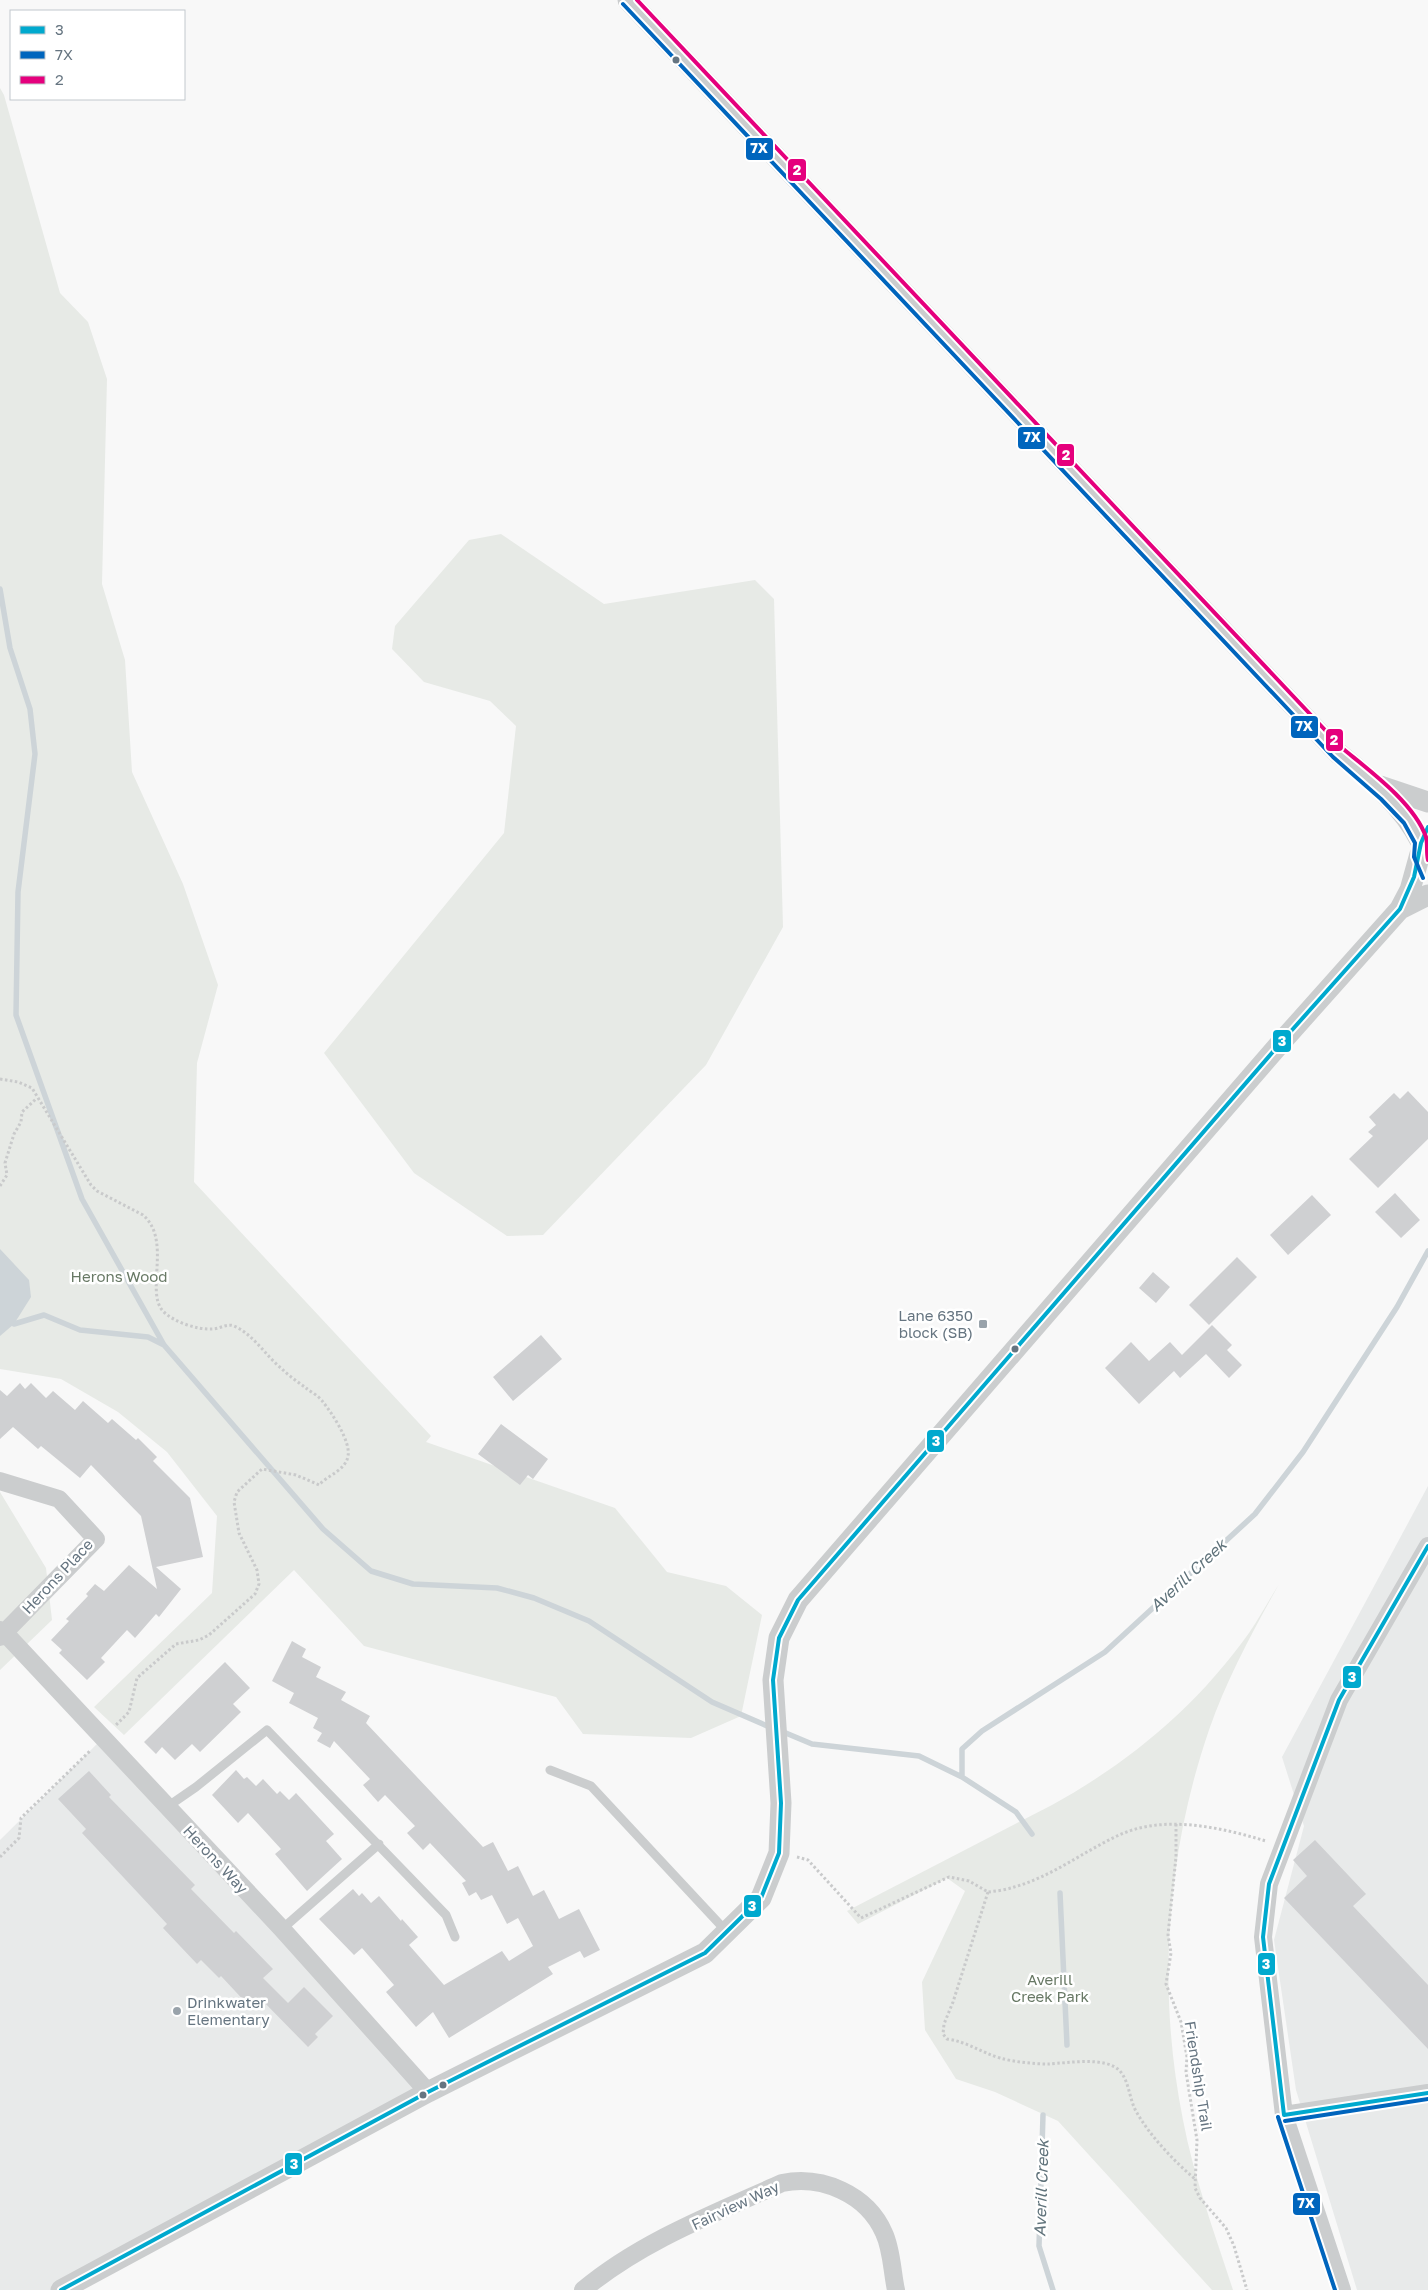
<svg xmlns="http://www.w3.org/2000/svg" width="1428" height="2290" font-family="'Golos Text',sans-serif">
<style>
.built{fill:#e8eaea}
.green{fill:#e7eae6}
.water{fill:#cdd4d8}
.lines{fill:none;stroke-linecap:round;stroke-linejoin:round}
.stream{stroke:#cdd4d8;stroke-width:5.5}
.building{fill:#cfd0d2}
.path{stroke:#c9cacb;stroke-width:3;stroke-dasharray:2.5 2.5;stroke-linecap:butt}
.service{stroke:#cbcdce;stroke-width:9}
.minor{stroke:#cbcdce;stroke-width:18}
.tertiary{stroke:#cbcdce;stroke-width:21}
.bus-1-casing{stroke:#fff;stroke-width:8}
.bus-2-casing{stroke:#fff;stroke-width:8}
.bus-3-casing{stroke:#fff;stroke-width:8}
.bus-1{stroke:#00a9ce;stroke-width:4}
.bus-2{stroke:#0065bd;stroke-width:4}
.bus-3{stroke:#e5007d;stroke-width:4}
.bus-dot{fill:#667581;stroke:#fff;stroke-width:2}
.poi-dot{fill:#99a3ab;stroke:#fff;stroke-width:2}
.labels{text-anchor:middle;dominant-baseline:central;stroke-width:5;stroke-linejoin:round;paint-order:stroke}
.park-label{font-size:15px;fill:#687965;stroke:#fff}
.poi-label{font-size:15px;fill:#667581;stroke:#fff;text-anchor:end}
.street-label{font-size:15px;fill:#667581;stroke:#fff}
.water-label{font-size:16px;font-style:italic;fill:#60737b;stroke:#fff}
.line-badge{stroke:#fff;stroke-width:2}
.badge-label{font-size:14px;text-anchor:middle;font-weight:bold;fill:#fff}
</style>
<rect width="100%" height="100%" fill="#f8f8f8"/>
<path class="built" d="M 1428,1486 L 1428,2290 L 1357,2290 L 1296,2090 L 1274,1940 L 1304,1826 L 1282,1757 Z
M 103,1738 L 428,2092 L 61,2290 L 0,2290 L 0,1840 Z"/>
<path class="green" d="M 0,88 L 4,95 L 60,293 L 88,322 L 107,379 L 102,584 L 125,660 L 132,772 L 183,884 L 218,985 L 197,1063 L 194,1182 L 431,1436 L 426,1442 L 615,1508 L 667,1572 L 726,1586 L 762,1615 L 741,1716 L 691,1738 L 583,1734 L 556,1697 L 364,1646 L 294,1570 L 124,1735 L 94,1707 L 212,1593 L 217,1516 L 167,1452 L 118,1412 L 61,1379 L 0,1369 Z
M 501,534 L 604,604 L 755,580 L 774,599 L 783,927 L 706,1065 L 543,1235 L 507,1236 L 414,1173 L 324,1053 L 504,833 L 516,726 L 490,701 L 424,682 L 392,649 L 395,626 L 469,540 Z
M 0,1492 L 46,1568 L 52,1620 L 0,1670 Z
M 1279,1584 C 1253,1631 1227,1678 1209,1730 C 1166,1855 1157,1990 1183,2120 C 1194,2178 1215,2234 1233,2290 L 1212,2290 L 1058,2121 L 995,2092 L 956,2079 L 925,2030 L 922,1982 L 965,1891 L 947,1878 L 858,1924 L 847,1911 L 1052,1805 C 1130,1762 1197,1706 1249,1633 C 1260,1617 1269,1600 1279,1584 Z"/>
<path class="water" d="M 0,1249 L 29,1280 L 31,1297 L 14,1324 L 0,1336 Z"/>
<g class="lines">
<path class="stream" d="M 0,589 L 10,648 L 30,709 L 35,754 L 18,892 L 16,1015 L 82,1199 L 164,1345 L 323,1529 L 371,1571 L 413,1584 L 497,1588 L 534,1598 L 589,1621 L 712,1702 L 772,1728
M 14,1324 L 44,1315 L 80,1330 L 148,1337 L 164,1345
M 781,1731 L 812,1744 L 919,1756 L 962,1777 L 1016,1812 L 1032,1834
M 962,1777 L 962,1749 L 982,1731 L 1105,1652 L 1255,1514 L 1303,1452 L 1397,1307 L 1428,1251
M 1060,1893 L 1067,2045
M 1043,2115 L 1039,2246 L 1053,2290"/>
</g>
<path class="building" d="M 1408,1091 L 1428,1112 L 1428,1139 L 1378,1188 L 1349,1159 L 1373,1136 L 1368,1132 L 1376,1125 L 1369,1117 L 1394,1093 L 1400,1099 Z
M 1395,1193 L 1420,1220 L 1401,1238 L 1375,1212 Z
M 1312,1195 L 1331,1215 L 1288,1255 L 1270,1235 Z
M 1237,1257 L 1257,1277 L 1209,1325 L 1189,1305 Z
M 1153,1272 L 1170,1287 L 1156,1303 L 1139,1288 Z
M 1212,1325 L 1232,1345 L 1227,1350 L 1242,1365 L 1229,1378 L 1206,1354 L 1180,1378 L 1174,1371 L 1139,1404 L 1105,1368 L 1131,1342 L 1149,1361 L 1170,1342 L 1182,1355 Z
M 541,1335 L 562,1359 L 513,1401 L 493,1377 Z
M 20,1383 L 25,1389 L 31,1383 L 46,1398 L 53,1391 L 75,1410 L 83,1401 L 108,1423 L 112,1419 L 136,1440 L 138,1438 L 157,1457 L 153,1461 L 190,1498 L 203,1557 L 156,1567 L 181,1589 L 159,1617 L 156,1614 L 135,1638 L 127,1630 L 101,1658 L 105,1662 L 87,1680 L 59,1653 L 62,1650 L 51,1640 L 69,1621 L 66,1619 L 88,1596 L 86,1594 L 95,1584 L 104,1591 L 129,1565 L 157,1589 L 141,1516 L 91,1465 L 80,1478 L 41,1446 L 38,1449 L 13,1427 L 0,1439 L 0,1390 L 7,1396 Z
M 501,1424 L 548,1459 L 533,1479 L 528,1475 L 520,1485 L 478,1454 Z
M 292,1641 L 306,1649 L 302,1657 L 321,1667 L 316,1677 L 346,1692 L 341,1700 L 370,1716 L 366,1723 L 483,1847 L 493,1842 L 508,1871 L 518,1866 L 533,1896 L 544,1890 L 559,1919 L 579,1909 L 600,1950 L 584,1958 L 580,1951 L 548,1967 L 553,1974 L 449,2038 L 433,2012 L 416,2027 L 386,1992 L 394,1985 L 362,1948 L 354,1955 L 319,1919 L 353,1889 L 359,1896 L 362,1893 L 371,1903 L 379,1896 L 401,1921 L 402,1919 L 418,1937 L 409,1945 L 444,1985 L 502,1951 L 509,1961 L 533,1946 L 518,1918 L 507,1924 L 492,1895 L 481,1900 L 476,1892 L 469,1896 L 462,1883 L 466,1881 L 430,1843 L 423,1850 L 407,1833 L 415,1826 L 385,1795 L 378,1802 L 363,1785 L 370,1779 L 334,1741 L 330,1748 L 317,1741 L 322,1733 L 313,1728 L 318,1718 L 289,1703 L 294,1693 L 272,1681 Z
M 225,1662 L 250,1688 L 233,1704 L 241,1712 L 200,1752 L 192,1744 L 175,1760 L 162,1747 L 156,1754 L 144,1742 Z
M 236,1770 L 244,1779 L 247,1777 L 256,1786 L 263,1779 L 277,1794 L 280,1791 L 289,1800 L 296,1793 L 334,1834 L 326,1841 L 342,1859 L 307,1891 L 275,1854 L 281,1849 L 248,1813 L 238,1823 L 212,1795 Z
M 89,1771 L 111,1795 L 109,1797 L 195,1885 L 191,1889 L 234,1933 L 236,1931 L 273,1969 L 263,1978 L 288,2003 L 304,1987 L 333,2016 L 315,2034 L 318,2037 L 308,2047 L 259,1997 L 249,2006 L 221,1976 L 219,1978 L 201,1960 L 197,1964 L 163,1928 L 167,1924 L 82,1833 L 86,1829 L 58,1799 Z
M 1315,1840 L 1366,1894 L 1353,1906 L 1428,1985 L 1428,2049 L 1284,1898 L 1307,1876 L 1293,1860 Z"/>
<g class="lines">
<path class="path" d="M 0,1079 L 18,1082 L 32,1088 L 91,1185 L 97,1191 L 143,1215 C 172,1240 145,1292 163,1311 C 173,1322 198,1330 212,1329 C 220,1329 227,1323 234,1326 C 253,1334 266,1356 282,1369 C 289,1376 298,1382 306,1388 C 311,1392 319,1396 323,1402 C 332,1413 351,1442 348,1456 C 346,1470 328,1475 319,1485 L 296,1475 L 262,1469 L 237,1492 L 234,1502 L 239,1533 L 257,1570 L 259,1584 L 255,1594 L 209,1635 L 199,1640 L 176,1644 L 137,1678 L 129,1712 L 115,1726
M 0,1186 L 7,1175 L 5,1163 L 14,1134 L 21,1122 L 22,1112 L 37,1098
M 1176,1824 L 1176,1857 L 1168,1935 L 1171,1953 L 1166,1984 L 1181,2022 L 1187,2057 L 1186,2072 L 1197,2140 L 1195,2188 L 1200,2198 L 1226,2228 L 1234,2246 L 1247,2290
M 0,1857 L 19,1838 L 21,1818 L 91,1750
M 797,1857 L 808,1860 L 861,1918 L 949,1877 L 969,1881 L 988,1892 C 996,1891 1006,1890 1014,1887 C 1051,1877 1083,1852 1117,1836 C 1163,1814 1219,1827 1266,1841
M 988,1892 L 953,2002 L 944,2024 L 943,2034 L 947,2039 C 968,2042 980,2052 1000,2058 C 1014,2062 1034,2064 1049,2064 C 1067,2063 1106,2056 1120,2071 C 1130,2083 1129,2100 1137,2113 C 1151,2137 1174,2161 1195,2179"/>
<path class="service" d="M 550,1770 L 591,1786 L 727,1932
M 167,1807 L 196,1787 L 267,1730 L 446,1915 L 455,1937
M 282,1929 L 379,1844"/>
<path class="minor" d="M 0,1481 L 59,1499 L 96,1539 L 0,1637
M 0,1630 L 4,1632 L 282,1929 L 428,2092
M 1284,2115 L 1428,2093
M 583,2290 C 640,2242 715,2213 782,2183 C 822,2175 867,2194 884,2233 C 892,2250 892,2272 896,2290
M 1342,2290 L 1284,2115 L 1263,1937 L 1269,1884 L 1339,1700 L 1428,1546"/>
<path class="tertiary" d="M 628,0 L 1338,753 C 1370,779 1402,804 1421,842
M 1380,786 L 1428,802
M 1400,909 L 1428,895
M 61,2290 L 428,2092 L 705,1953 L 761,1898 L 779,1853 L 781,1803 L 773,1680 L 779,1638 L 798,1600 L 1284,1039 L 1400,909 L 1410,890 L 1420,854"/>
<g class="bus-1-casing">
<path id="bus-1" d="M 1284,2115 L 1263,1937 L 1269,1884 L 1339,1700 L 1428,1546
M 1284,2115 L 1428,2093
M 61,2290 L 428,2092 L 705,1953 L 761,1898 L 779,1853 L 781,1803 L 773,1680 L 779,1638 L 798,1600 L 1284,1039 L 1400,909 L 1414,877 L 1421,843 L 1428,827"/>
</g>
<g class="bus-2-casing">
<path id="bus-2" d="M 623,4 L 1333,757 L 1381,799 L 1404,823 L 1415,843 L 1414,857 L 1423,878
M 1278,2117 L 1335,2290
M 1285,2121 L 1428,2099"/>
</g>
<g class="bus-3-casing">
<path id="bus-3" d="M 637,0 L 1342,748 C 1370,771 1414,803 1426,837 C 1428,845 1426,852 1428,860"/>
</g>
<use href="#bus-1" class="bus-1"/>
<use href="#bus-2" class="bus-2"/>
<use href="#bus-3" class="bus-3"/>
</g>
<g class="bus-dot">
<circle cx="676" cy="60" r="4.5"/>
<circle cx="1015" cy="1349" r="4.5"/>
<circle cx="443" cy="2085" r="4.5"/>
<circle cx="423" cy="2095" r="4.5"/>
</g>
<g class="poi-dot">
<rect x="978" y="1319" width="10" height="10" rx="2.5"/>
<circle cx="177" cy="2011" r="5"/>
</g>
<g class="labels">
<g class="park-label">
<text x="119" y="1276">Herons Wood</text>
<text x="1050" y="1979">Averill<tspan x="1050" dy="17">Creek Park</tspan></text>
</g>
<g class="poi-label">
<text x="973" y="1315">Lane 6350<tspan x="973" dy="17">block (SB)</tspan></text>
<text x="187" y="2002" text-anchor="start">Drinkwater<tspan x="187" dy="17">Elementary</tspan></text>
</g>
<g class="street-label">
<text transform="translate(57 1576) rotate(-47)">Herons Place</text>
<text transform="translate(216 1859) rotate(47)">Herons Way</text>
<text transform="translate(1199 2076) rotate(81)">Friendship Trail</text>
<text transform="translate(735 2205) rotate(-25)">Fairview Way</text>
</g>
<g class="water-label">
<text transform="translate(1188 1575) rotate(-43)">Averill Creek</text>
<text transform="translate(1041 2188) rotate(-88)">Averill Creek</text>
</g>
</g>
<g class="line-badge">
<rect x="745" y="137" width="29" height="24" rx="5" fill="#0065bd"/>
<rect x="787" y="158" width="20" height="24" rx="5" fill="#e5007d"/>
<rect x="1017" y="426" width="29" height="24" rx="5" fill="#0065bd"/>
<rect x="1056" y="443" width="19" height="24" rx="5" fill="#e5007d"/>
<rect x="1290" y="715" width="29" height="24" rx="5" fill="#0065bd"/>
<rect x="1325" y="728" width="19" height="24" rx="5" fill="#e5007d"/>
<rect x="1272" y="1029" width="20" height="24" rx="5" fill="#00a9ce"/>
<rect x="926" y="1429" width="19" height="24" rx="5" fill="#00a9ce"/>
<rect x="1342" y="1665" width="20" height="24" rx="5" fill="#00a9ce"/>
<rect x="743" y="1894" width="19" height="24" rx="5" fill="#00a9ce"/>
<rect x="1257" y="1952" width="19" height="24" rx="5" fill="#00a9ce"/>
<rect x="284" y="2152" width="19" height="24" rx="5" fill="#00a9ce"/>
<rect x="1292" y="2192" width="29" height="24" rx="5" fill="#0065bd"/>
</g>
<g class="badge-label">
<text x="759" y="153">7X</text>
<text x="797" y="175">2</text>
<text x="1032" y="442">7X</text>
<text x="1066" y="460">2</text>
<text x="1304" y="731">7X</text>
<text x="1334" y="745">2</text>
<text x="1282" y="1046">3</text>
<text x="936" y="1446">3</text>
<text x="1352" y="1682">3</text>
<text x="752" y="1911">3</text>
<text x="1266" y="1969">3</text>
<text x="294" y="2169">3</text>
<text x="1306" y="2208">7X</text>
</g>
<rect x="10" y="10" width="175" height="90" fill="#ffffff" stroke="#c2c8cd"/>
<rect x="20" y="26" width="25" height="8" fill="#00a9ce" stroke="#c2c8cd"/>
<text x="55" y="35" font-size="15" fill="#667581">3</text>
<rect x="20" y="51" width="25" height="8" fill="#0065bd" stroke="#c2c8cd"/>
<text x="55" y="60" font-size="15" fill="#667581">7X</text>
<rect x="20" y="76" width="25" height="8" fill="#e5007d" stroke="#c2c8cd"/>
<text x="55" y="85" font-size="15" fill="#667581">2</text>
</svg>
